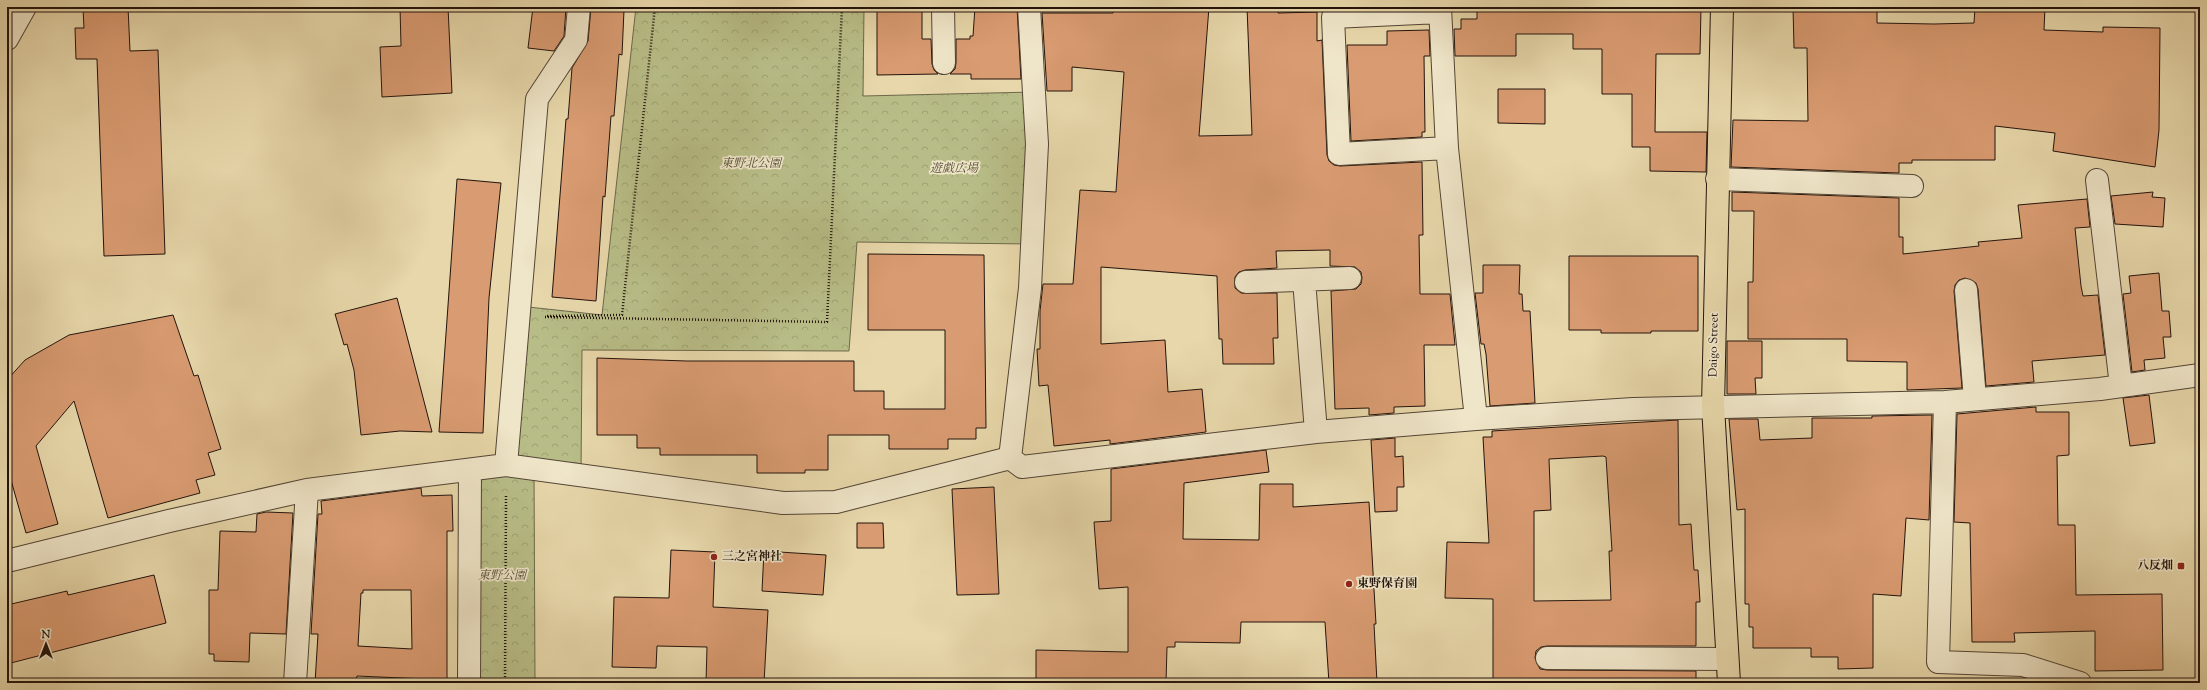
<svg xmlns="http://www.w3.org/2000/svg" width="2207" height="690" font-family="'Sorts Mill Goudy','Noto Serif JP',serif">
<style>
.park{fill:url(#park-crowns);stroke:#6d684a}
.building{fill:#d99b71;stroke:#22130c;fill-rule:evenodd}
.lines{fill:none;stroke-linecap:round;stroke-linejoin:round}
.minor-casing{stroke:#534434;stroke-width:24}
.major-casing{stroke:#22130c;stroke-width:24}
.path{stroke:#22130c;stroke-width:2.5;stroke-dasharray:1 2;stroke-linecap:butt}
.minor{stroke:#efe5c8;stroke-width:22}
.major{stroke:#e7d7aa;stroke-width:22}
.poi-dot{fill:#8f2418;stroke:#efe5c8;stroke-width:1.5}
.labels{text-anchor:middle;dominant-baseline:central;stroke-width:3.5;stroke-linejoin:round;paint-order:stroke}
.park-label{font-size:12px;font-style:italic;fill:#564e37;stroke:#efe5c8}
.street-label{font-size:12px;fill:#22130c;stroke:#efe5c8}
.poi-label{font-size:12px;font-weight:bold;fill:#22130c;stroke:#efe5c8;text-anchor:start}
</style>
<defs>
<pattern id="park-crowns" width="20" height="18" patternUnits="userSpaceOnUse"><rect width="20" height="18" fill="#b8bd87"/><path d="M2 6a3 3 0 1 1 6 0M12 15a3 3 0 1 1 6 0" fill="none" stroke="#9ea273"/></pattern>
</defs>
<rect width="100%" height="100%" fill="#e7d7aa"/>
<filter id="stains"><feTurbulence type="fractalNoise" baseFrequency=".005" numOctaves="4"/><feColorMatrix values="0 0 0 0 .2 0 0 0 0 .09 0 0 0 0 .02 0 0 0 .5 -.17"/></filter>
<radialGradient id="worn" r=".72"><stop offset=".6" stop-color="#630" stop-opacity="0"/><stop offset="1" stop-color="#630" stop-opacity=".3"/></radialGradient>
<path class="park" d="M 636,7 L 864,7 L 863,96 L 1034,92 L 1032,244 L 857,242 L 849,351 L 582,350 L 581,476 L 534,470 L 535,683 L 469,683 L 470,470 L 506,465 L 519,306 L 602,315 Z"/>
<path class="building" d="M 128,7 L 130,51 L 158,50 L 165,254 L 104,256 L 97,59 L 76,59 L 75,28 L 84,28 L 83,8 Z
M 400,7 L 448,7 L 452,93 L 382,97 L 380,47 L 401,46 Z
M 533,7 L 566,7 L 564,36 L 554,51 L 528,48 Z
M 877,7 L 922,7 L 922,39 L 931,39 L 932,64 L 934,70 L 938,74 L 877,75 Z
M 975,7 L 1017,7 L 1021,79 L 971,79 L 971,74 L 950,74 L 955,69 L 956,63 L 956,39 L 970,39 L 970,36 L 973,36 Z
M 1114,7 L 1209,7 L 1199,136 L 1252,135 L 1247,7 L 1278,7 L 1278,13 L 1317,12 L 1317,41 L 1322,40 L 1327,155 L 1329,161 L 1334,165 L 1340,166 L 1422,162 L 1423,235 L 1419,235 L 1420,294 L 1450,294 L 1455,345 L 1424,345 L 1425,406 L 1394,407 L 1394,413 L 1369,415 L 1369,408 L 1335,409 L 1331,291 L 1356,289 L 1361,284 L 1362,278 L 1361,272 L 1355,267 L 1330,266 L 1330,250 L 1276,251 L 1277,268 L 1245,270 L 1239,272 L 1235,277 L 1235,288 L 1241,293 L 1277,293 L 1278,338 L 1273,338 L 1274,364 L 1223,364 L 1222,339 L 1219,339 L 1217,276 L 1101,267 L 1101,344 L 1165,340 L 1168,392 L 1202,389 L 1206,432 L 1110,444 L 1110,440 L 1054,446 L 1048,385 L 1039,386 L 1037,349 L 1040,349 L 1040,311 L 1043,284 L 1073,284 L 1080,190 L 1116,192 L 1124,72 L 1072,67 L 1072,91 L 1047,91 L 1042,13 L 1113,13 Z
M 1477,7 L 1701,7 L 1700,54 L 1656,54 L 1655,132 L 1707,132 L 1706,172 L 1650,171 L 1650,147 L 1632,147 L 1632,94 L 1602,94 L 1602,49 L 1573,49 L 1573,34 L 1516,34 L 1516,56 L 1455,56 L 1454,29 L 1461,29 L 1461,19 L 1477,19 Z
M 1793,7 L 1877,7 L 1877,23 L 1934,24 L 1974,23 L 1975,7 L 2045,7 L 2044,30 L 2103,32 L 2103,27 L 2160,28 L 2159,130 L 2155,167 L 2053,151 L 2055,133 L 1995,126 L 1995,160 L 1912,160 L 1912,163 L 1899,163 L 1899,173 L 1731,167 L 1733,120 L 1808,121 L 1807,48 L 1794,48 Z
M 591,8 L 624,10 L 622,55 L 619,54 L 614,116 L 611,116 L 605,197 L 603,196 L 596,301 L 552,297 L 566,119 L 568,119 L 572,68 L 588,41 Z
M 1429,30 L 1430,56 L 1424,56 L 1425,132 L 1422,132 L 1422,137 L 1351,141 L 1347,45 L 1387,45 L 1387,31 Z
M 1498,89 L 1545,89 L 1545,124 L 1498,123 Z
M 457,179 L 501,183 L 489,298 L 483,433 L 439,432 Z
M 1732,192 L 1899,198 L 1899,237 L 1903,237 L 1903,254 L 1979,246 L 1978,242 L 2022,238 L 2018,205 L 2087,199 L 2090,227 L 2075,228 L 2081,286 L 2083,296 L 2098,295 L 2105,355 L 2032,361 L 2034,382 L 1986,386 L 1978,289 L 1976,283 L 1965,278 L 1959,280 L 1955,285 L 1954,291 L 1962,388 L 1907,390 L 1907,362 L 1847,361 L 1847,339 L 1748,339 L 1748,282 L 1753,282 L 1754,211 L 1732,211 Z
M 2153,192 L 2152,197 L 2165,198 L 2163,227 L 2115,224 L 2111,196 Z
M 868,254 L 984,255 L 986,428 L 976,428 L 976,439 L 948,439 L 948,449 L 889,449 L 889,435 L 828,435 L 828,470 L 805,470 L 805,473 L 757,473 L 757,455 L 660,455 L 660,448 L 637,448 L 637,435 L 597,435 L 597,358 L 687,361 L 854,361 L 854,391 L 884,391 L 884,409 L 945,409 L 945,330 L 868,330 Z
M 1569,256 L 1698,256 L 1698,331 L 1651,331 L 1651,333 L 1601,333 L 1601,330 L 1569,330 Z
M 1483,265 L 1520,265 L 1519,294 L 1522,294 L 1523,311 L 1530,311 L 1535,403 L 1490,406 L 1486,354 L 1484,344 L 1481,344 L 1475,293 L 1483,293 Z
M 2159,273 L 2162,311 L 2169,311 L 2171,337 L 2163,337 L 2165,358 L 2144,360 L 2145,370 L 2132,372 L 2123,294 L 2131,293 L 2129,276 Z
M 397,298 L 432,432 L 400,431 L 361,435 L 354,370 L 347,344 L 344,345 L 335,314 Z
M 173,315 L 194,376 L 198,375 L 221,449 L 208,453 L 215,475 L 196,480 L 200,493 L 108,518 L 74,401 L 36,446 L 58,524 L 26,533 L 7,466 L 7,380 L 25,360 L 69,335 Z
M 1727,341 L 1762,341 L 1762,378 L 1755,378 L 1756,394 L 1727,394 Z
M 2149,395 L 2155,443 L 2130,446 L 2123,398 Z
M 2036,407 L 2036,412 L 2069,412 L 2069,455 L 2057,456 L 2058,525 L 2075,525 L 2076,595 L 2162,594 L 2163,670 L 2095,671 L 2095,631 L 2014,633 L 2015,642 L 1972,642 L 1970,523 L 1954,522 L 1957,414 Z
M 1932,415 L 1929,520 L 1906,518 L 1901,596 L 1873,594 L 1873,668 L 1838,669 L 1838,657 L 1811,657 L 1811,648 L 1753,648 L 1753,627 L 1749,627 L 1749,604 L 1745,604 L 1745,509 L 1737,510 L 1729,419 L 1758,419 L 1760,440 L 1812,438 L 1812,418 L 1872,418 L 1872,416 Z
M 1678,420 L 1679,525 L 1691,524 L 1694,570 L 1698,570 L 1700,602 L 1696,602 L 1696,646 L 1547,646 L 1541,647 L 1536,651 L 1535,658 L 1540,669 L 1547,670 L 1696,671 L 1696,683 L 1493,683 L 1493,599 L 1445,598 L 1447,542 L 1489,543 L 1483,437 L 1492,437 L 1492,431 ZM 1603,456 L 1606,457 L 1612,551 L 1609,551 L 1611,600 L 1534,601 L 1534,511 L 1551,510 L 1549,459 Z
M 1395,438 L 1395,457 L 1403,456 L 1404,487 L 1397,487 L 1397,511 L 1375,512 L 1371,440 Z
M 1266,450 L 1269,472 L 1184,483 L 1183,539 L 1259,540 L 1260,484 L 1293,484 L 1293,507 L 1369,502 L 1376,624 L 1374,624 L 1377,683 L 1329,683 L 1325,622 L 1241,622 L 1240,643 L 1175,642 L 1175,647 L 1167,647 L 1166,683 L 1036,683 L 1036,650 L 1128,652 L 1128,587 L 1099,589 L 1094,522 L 1111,521 L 1111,469 Z
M 994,487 L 999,594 L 957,595 L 952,489 Z
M 421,488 L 422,496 L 452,495 L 453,531 L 447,531 L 447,680 L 357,676 L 356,683 L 315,683 L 318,634 L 311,634 L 318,514 L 322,514 L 321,501 ZM 363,590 L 411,590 L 412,649 L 358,646 L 361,593 L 363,593 Z
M 266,512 L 293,513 L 286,634 L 250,633 L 249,662 L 214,661 L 214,654 L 209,654 L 209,590 L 218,590 L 220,531 L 256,532 L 257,514 Z
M 857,523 L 883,523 L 884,548 L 857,548 Z
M 671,550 L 715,552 L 713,607 L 768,610 L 764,683 L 706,683 L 707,647 L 657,646 L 656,668 L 612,667 L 614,597 L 669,598 Z
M 764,551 L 826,555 L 823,595 L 762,591 Z
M 154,575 L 166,623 L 7,664 L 7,605 L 67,591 L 68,595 Z"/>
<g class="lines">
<g class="minor-casing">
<path id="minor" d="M 943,7 L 944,63
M 1440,7 L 1447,148 L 1476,419
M 1440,12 L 1333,17 L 1339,154 L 1447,148
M 7,39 L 25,7
M 1717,179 L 1912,186
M 2097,180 L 2121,386
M 1304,280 L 1316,432
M 1246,282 L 1350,278
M 1966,290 L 1975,399
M 1945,402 L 1938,662 L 2023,665 L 2080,683
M 1010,458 L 1022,467 L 1316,432 L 1476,419 L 1633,409 L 1945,402 L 2100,389 L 2200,375
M 1010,458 L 1030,288 L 1037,144 L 1029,7
M 506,465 L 537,99 L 576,40 L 579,7
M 7,561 L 169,521 L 307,490 L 506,465 L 783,503 L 836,502 L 1010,458
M 1547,658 L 1727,659
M 295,683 L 307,490
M 469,683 L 470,470"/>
</g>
<g class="major-casing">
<path id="major" d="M 1722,7 L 1713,406 L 1729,683"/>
</g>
<path class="path" d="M 547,316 L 622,315 L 655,7
M 545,317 L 827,322 L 842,7
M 505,683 L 506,494"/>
<use href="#minor" class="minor"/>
<use href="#major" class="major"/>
</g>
<g class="poi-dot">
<circle cx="714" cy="557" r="4"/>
<rect x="2177" y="562" width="8" height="8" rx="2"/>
<circle cx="1349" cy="584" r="4"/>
</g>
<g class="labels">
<g class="park-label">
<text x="751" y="164">東野北公園</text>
<text x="954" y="169">遊戯広場</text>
<text x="502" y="576">東野公園</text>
</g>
<g class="street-label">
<text transform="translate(1714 345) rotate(-89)">Daigo Street</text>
</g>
<g class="poi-label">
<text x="722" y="557">三之宮神社</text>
<text x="2173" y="566" text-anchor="end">八反畑</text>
<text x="1357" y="584">東野保育園</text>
</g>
</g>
<rect width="2207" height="690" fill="none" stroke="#e7d7aa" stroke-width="24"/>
<rect x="8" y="8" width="2191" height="674" fill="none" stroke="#22130c" stroke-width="2"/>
<rect x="12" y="12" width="2183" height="666" fill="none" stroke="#22130c"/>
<g transform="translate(46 644)" stroke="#efe5c8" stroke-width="3" paint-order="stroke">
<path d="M0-3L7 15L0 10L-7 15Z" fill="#22130c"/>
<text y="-6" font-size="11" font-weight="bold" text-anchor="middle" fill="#22130c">N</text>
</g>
<rect width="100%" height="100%" filter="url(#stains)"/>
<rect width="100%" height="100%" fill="url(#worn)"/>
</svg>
